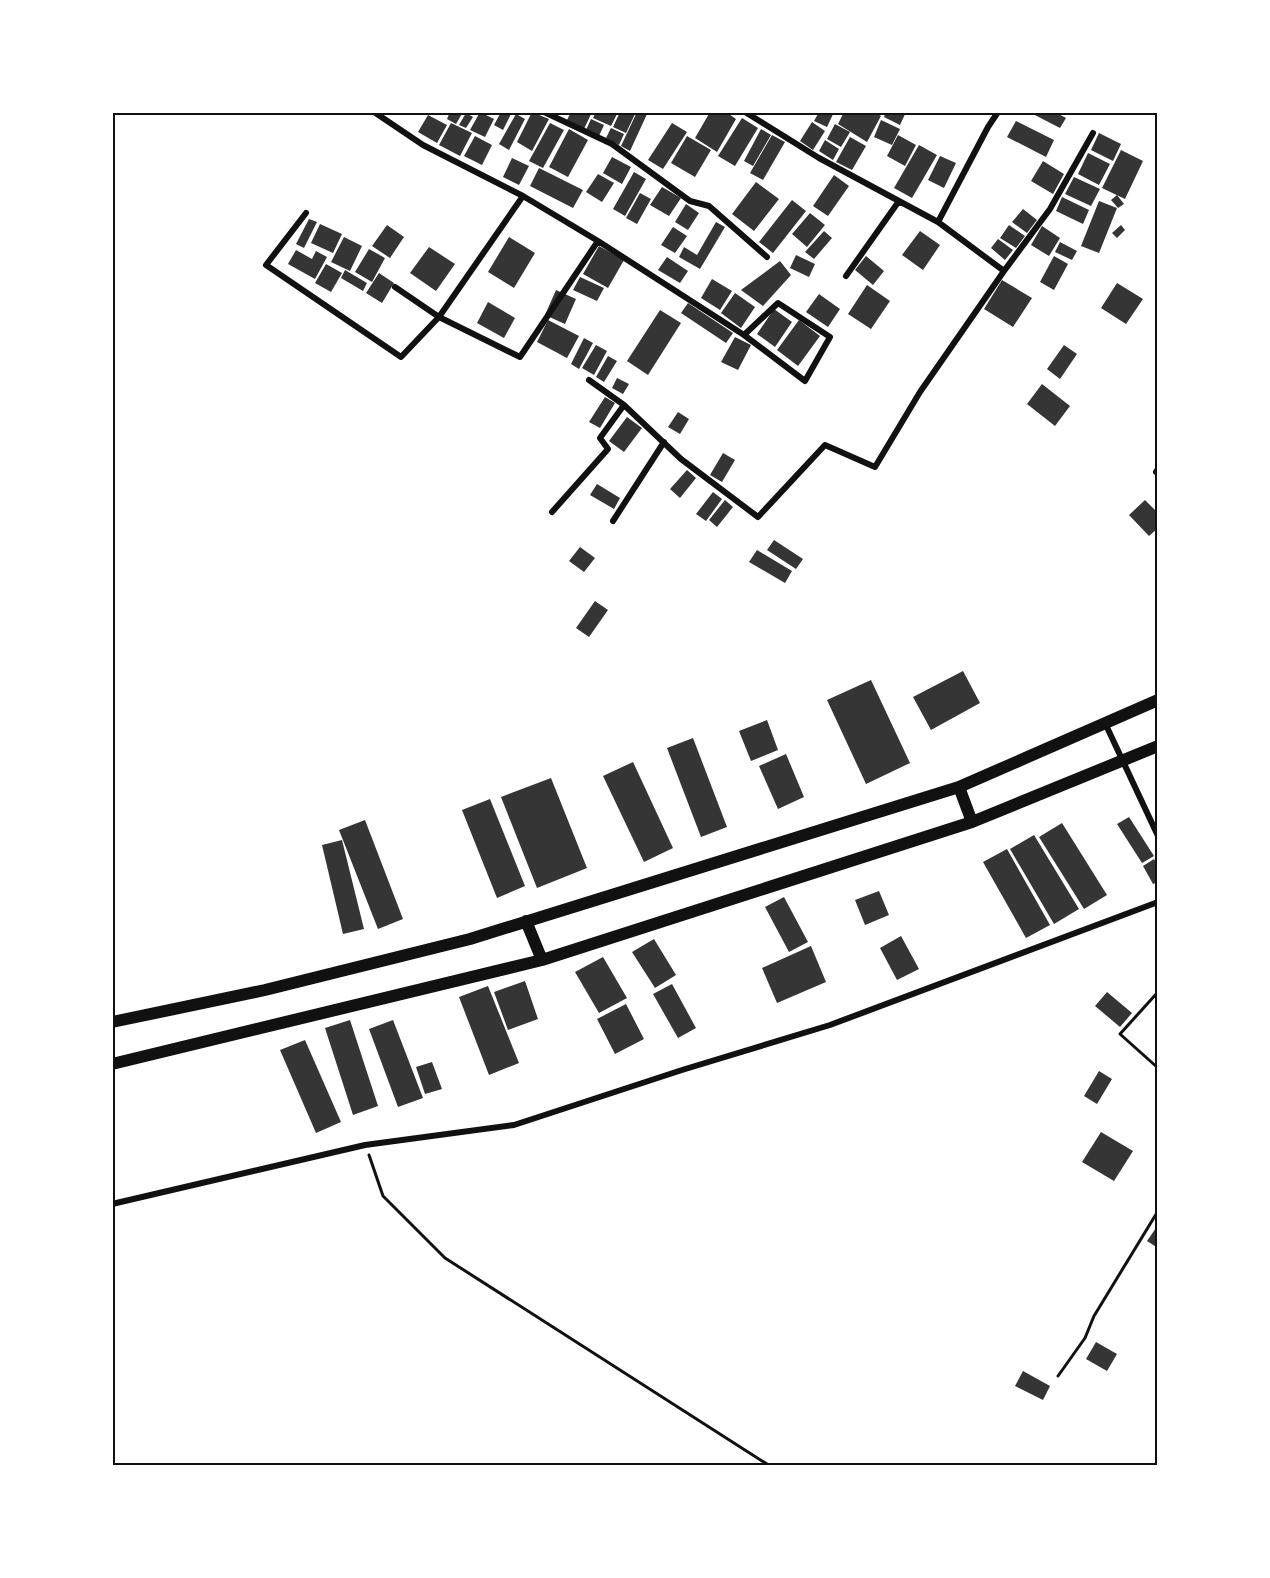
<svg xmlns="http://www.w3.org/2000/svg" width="1270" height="1578" font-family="'IBM Plex Sans',sans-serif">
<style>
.building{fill:#353535}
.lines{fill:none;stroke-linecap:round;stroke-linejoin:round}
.path{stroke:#111;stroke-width:3}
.minor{stroke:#111;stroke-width:6}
.primary{stroke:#111;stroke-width:12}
.neatline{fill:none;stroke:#111;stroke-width:2}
</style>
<rect width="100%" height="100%" fill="#fff"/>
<path class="building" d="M 450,112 L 463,112 L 456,124 L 447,119 Z
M 480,112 L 494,119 L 485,137 L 470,130 Z
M 501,112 L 512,112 L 503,130 L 494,125 Z
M 532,112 L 549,119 L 532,151 L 517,142 Z
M 571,112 L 592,112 L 584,129 L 567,120 Z
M 596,112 L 618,112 L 611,126 L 593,118 Z
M 620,112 L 636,112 L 626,133 L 613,127 Z
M 637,112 L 648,112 L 630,151 L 621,146 Z
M 710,112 L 726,112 L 736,119 L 717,152 L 695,138 Z
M 819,112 L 834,112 L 827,127 L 814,121 Z
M 844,112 L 874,112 L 881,116 L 867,142 L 838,124 Z
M 886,112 L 906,112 L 900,125 L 884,117 Z
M 1029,112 L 1055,112 L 1066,118 L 1060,128 Z
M 466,113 L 473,117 L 466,128 L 459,125 Z
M 516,114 L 525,119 L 509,150 L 499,144 Z
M 428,115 L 447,125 L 437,143 L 418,132 Z
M 742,118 L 758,128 L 735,166 L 718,156 Z
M 591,119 L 604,125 L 599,136 L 586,130 Z
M 881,120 L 900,129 L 892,145 L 874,137 Z
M 1016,121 L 1054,140 L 1046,157 L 1007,137 Z
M 812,122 L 825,131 L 813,150 L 800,141 Z
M 451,123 L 472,133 L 460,156 L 439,145 Z
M 550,123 L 564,130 L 543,168 L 529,161 Z
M 672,123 L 687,132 L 663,169 L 648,160 Z
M 835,124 L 850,132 L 841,147 L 827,139 Z
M 611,128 L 624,134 L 619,145 L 606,138 Z
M 569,129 L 588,140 L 568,177 L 549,167 Z
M 761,129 L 771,135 L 753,166 L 744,161 Z
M 1099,133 L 1121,144 L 1113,161 L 1091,150 Z
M 772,135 L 785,142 L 763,180 L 750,173 Z
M 898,135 L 916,145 L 905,166 L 887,156 Z
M 475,136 L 492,145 L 482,165 L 464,156 Z
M 687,136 L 711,150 L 695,177 L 671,163 Z
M 850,137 L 866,146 L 852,170 L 836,162 Z
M 825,140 L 839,149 L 833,160 L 819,151 Z
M 919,145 L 937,155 L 912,198 L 894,188 Z
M 1121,150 L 1143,161 L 1125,199 L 1102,188 Z
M 1088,153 L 1110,164 L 1099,185 L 1078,174 Z
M 940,156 L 956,163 L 944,188 L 928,180 Z
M 612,157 L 631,167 L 622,184 L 603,173 Z
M 512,158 L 529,166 L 519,185 L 503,177 Z
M 1043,161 L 1064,174 L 1053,194 L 1031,181 Z
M 539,168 L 583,190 L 573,208 L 530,186 Z
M 634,172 L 646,179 L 625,216 L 613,209 Z
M 598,174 L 614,183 L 602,202 L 586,192 Z
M 834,175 L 849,186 L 828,216 L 813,206 Z
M 1074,177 L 1100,189 L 1091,206 L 1065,194 Z
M 756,182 L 779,199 L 754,231 L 732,214 Z
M 662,187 L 681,198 L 669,216 L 650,205 Z
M 640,193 L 651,199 L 637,224 L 626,218 Z
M 1117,195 L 1124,204 L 1118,208 L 1111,200 Z
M 1062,197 L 1089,210 L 1083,224 L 1056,211 Z
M 792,200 L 806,211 L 773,253 L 759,242 Z
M 1099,201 L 1117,208 L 1099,253 L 1081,246 Z
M 686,204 L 699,213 L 688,230 L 675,222 Z
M 1023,209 L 1037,220 L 1027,233 L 1012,222 Z
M 810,213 L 825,225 L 807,247 L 792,234 Z
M 309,219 L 317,222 L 304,248 L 296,244 Z
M 716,222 L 725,227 L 700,269 L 679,257 L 684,247 L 697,255 Z
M 320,224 L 342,234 L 333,253 L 311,243 Z
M 387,225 L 404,237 L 390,258 L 372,246 Z
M 1009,225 L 1025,236 L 1016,248 L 1000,238 Z
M 1121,225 L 1125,230 L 1117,238 L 1112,233 Z
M 1042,226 L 1060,238 L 1049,256 L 1031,245 Z
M 673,227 L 687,236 L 675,253 L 661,245 Z
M 824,231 L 832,238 L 814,259 L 805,252 Z
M 920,231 L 940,245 L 923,270 L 902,255 Z
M 344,237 L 362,246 L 350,271 L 331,262 Z
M 509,237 L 535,253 L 514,288 L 488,272 Z
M 998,239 L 1013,250 L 1005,260 L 991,248 Z
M 1060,242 L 1077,251 L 1072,260 L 1055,252 Z
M 599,246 L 624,260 L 608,288 L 583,274 Z
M 429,247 L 455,264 L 436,291 L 410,273 Z
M 369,249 L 385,258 L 372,282 L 355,272 Z
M 296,250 L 312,259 L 316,251 L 327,257 L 315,279 L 288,264 Z
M 796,255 L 815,264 L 809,277 L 790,268 Z
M 866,256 L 884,271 L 873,285 L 855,270 Z
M 1054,256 L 1068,264 L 1054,290 L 1040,282 Z
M 667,257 L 688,271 L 680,283 L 658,270 Z
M 780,261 L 791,275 L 763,306 L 741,290 Z
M 326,264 L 342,273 L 331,292 L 315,283 Z
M 345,270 L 367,283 L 363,291 L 341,278 Z
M 379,273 L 394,283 L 382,303 L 366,293 Z
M 580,277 L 604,288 L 597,301 L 573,290 Z
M 712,279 L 732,291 L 720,310 L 701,298 Z
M 1002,280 L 1032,298 L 1013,327 L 984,309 Z
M 1117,283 L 1143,299 L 1126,324 L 1101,308 Z
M 867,285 L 890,301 L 871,329 L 848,314 Z
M 556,290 L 576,299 L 565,324 L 545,315 Z
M 735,293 L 755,307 L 741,328 L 721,313 Z
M 819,294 L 840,309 L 828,327 L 806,312 Z
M 488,302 L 515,318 L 504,338 L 477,323 Z
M 688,303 L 733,333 L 726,343 L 681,313 Z
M 774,309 L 792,322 L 775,347 L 757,334 Z
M 660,310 L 681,323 L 648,375 L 627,361 Z
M 548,320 L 579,336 L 567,358 L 537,342 Z
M 799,320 L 820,336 L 798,366 L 777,350 Z
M 735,337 L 751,345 L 738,370 L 721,362 Z
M 584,338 L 593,343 L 579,369 L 571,364 Z
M 596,345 L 607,351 L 594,375 L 582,368 Z
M 1064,345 L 1077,354 L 1060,379 L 1047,369 Z
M 608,356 L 617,361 L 604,382 L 596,377 Z
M 617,378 L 629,384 L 623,394 L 612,388 Z
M 1042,384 L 1070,406 L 1055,426 L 1027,404 Z
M 605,397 L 615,403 L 600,428 L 589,422 Z
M 678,412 L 689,419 L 680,434 L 668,427 Z
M 627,417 L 642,428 L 624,452 L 609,441 Z
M 723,453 L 735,460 L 722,482 L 710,475 Z
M 687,470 L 696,478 L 680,498 L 670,489 Z
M 597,484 L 620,498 L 614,509 L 590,495 Z
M 713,492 L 722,499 L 706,521 L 696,514 Z
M 725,500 L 733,507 L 717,527 L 709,520 Z
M 1145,500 L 1158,513 L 1158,528 L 1149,536 L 1129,515 Z
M 774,540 L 803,559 L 796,569 L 767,550 Z
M 580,547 L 595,558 L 584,572 L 569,561 Z
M 757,550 L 792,571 L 785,583 L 749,562 Z
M 595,601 L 608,610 L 589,637 L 576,628 Z
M 963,671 L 980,703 L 931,730 L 913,697 Z
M 871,680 L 910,763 L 866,784 L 827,700 Z
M 767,720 L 778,750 L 751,761 L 739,731 Z
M 693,738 L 727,827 L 701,837 L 667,748 Z
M 786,754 L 804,797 L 778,809 L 759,766 Z
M 633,762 L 673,848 L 644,862 L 603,776 Z
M 551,778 L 587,868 L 537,888 L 501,797 Z
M 490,799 L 525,886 L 497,898 L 462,810 Z
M 1129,817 L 1154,856 L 1142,863 L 1117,824 Z
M 365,820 L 403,919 L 378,929 L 339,830 Z
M 1062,823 L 1107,895 L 1084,909 L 1039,837 Z
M 1034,835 L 1079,909 L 1054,924 L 1010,849 Z
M 342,840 L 364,929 L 343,934 L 322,845 Z
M 1007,849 L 1050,925 L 1026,938 L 983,862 Z
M 1154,859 L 1158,866 L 1158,882 L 1153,884 L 1143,866 Z
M 879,891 L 889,915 L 865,925 L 855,900 Z
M 784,897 L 808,942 L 789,952 L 765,907 Z
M 901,936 L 919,969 L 897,980 L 880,948 Z
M 654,939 L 676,975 L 655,988 L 632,952 Z
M 811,946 L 826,982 L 777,1003 L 762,968 Z
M 603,957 L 627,998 L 599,1013 L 575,972 Z
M 525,981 L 538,1019 L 508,1030 L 494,992 Z
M 672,984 L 696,1028 L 678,1038 L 653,994 Z
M 488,986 L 519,1063 L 489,1075 L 459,997 Z
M 1107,992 L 1132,1013 L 1120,1027 L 1095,1006 Z
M 626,1004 L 644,1039 L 615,1054 L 597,1019 Z
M 350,1020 L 378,1106 L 353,1115 L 325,1028 Z
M 393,1020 L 423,1098 L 398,1107 L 369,1029 Z
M 305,1040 L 341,1122 L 316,1133 L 280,1050 Z
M 432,1062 L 442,1089 L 425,1094 L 416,1067 Z
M 1099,1071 L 1112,1079 L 1097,1104 L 1084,1096 Z
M 1101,1132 L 1133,1151 L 1114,1181 L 1082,1162 Z
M 1158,1225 L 1158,1248 L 1147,1241 Z
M 1096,1342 L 1117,1354 L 1107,1371 L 1086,1359 Z
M 1023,1371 L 1050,1386 L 1043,1400 L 1015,1386 Z"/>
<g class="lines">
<path class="path" d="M 1158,992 L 1120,1034 L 1158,1068
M 369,1155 L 383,1196 L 445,1258 L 770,1466
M 1058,1376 L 1085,1338 L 1094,1316 L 1158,1211"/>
<path class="minor" d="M 374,112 L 423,145 L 523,196 L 439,317 L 520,357 L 598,241 L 744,335 L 805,381 L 830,337 L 778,303 L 744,335
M 544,112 L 612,144 L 690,201 L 709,206 L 767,257
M 745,112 L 819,158 L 938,222 L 1004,271 L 1050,209 L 1093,133
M 523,196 L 598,241
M 306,213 L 266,265 L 401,357 L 439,317 L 395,287
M 938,222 L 988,127 L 998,112
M 846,276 L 899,201
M 589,380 L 624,405
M 1156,472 L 1158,469
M 552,512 L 608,449 L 600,438 L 624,405 L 681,459 L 758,517 L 825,445 L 875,467 L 920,392 L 1004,271
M 613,521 L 664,442
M 1105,723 L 1158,836
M 112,1204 L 365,1145 L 514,1125 L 682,1070 L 830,1025 L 1158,902"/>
<path class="primary" d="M 959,787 L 972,822
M 526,921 L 542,960
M 112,1022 L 265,990 L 470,939 L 959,787 L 1158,700
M 112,1064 L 542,960 L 972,822 L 1158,746"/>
</g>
<rect width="1270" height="1578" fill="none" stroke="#ffffff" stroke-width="228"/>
<rect x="114" y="114" width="1042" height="1350" class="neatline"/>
</svg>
